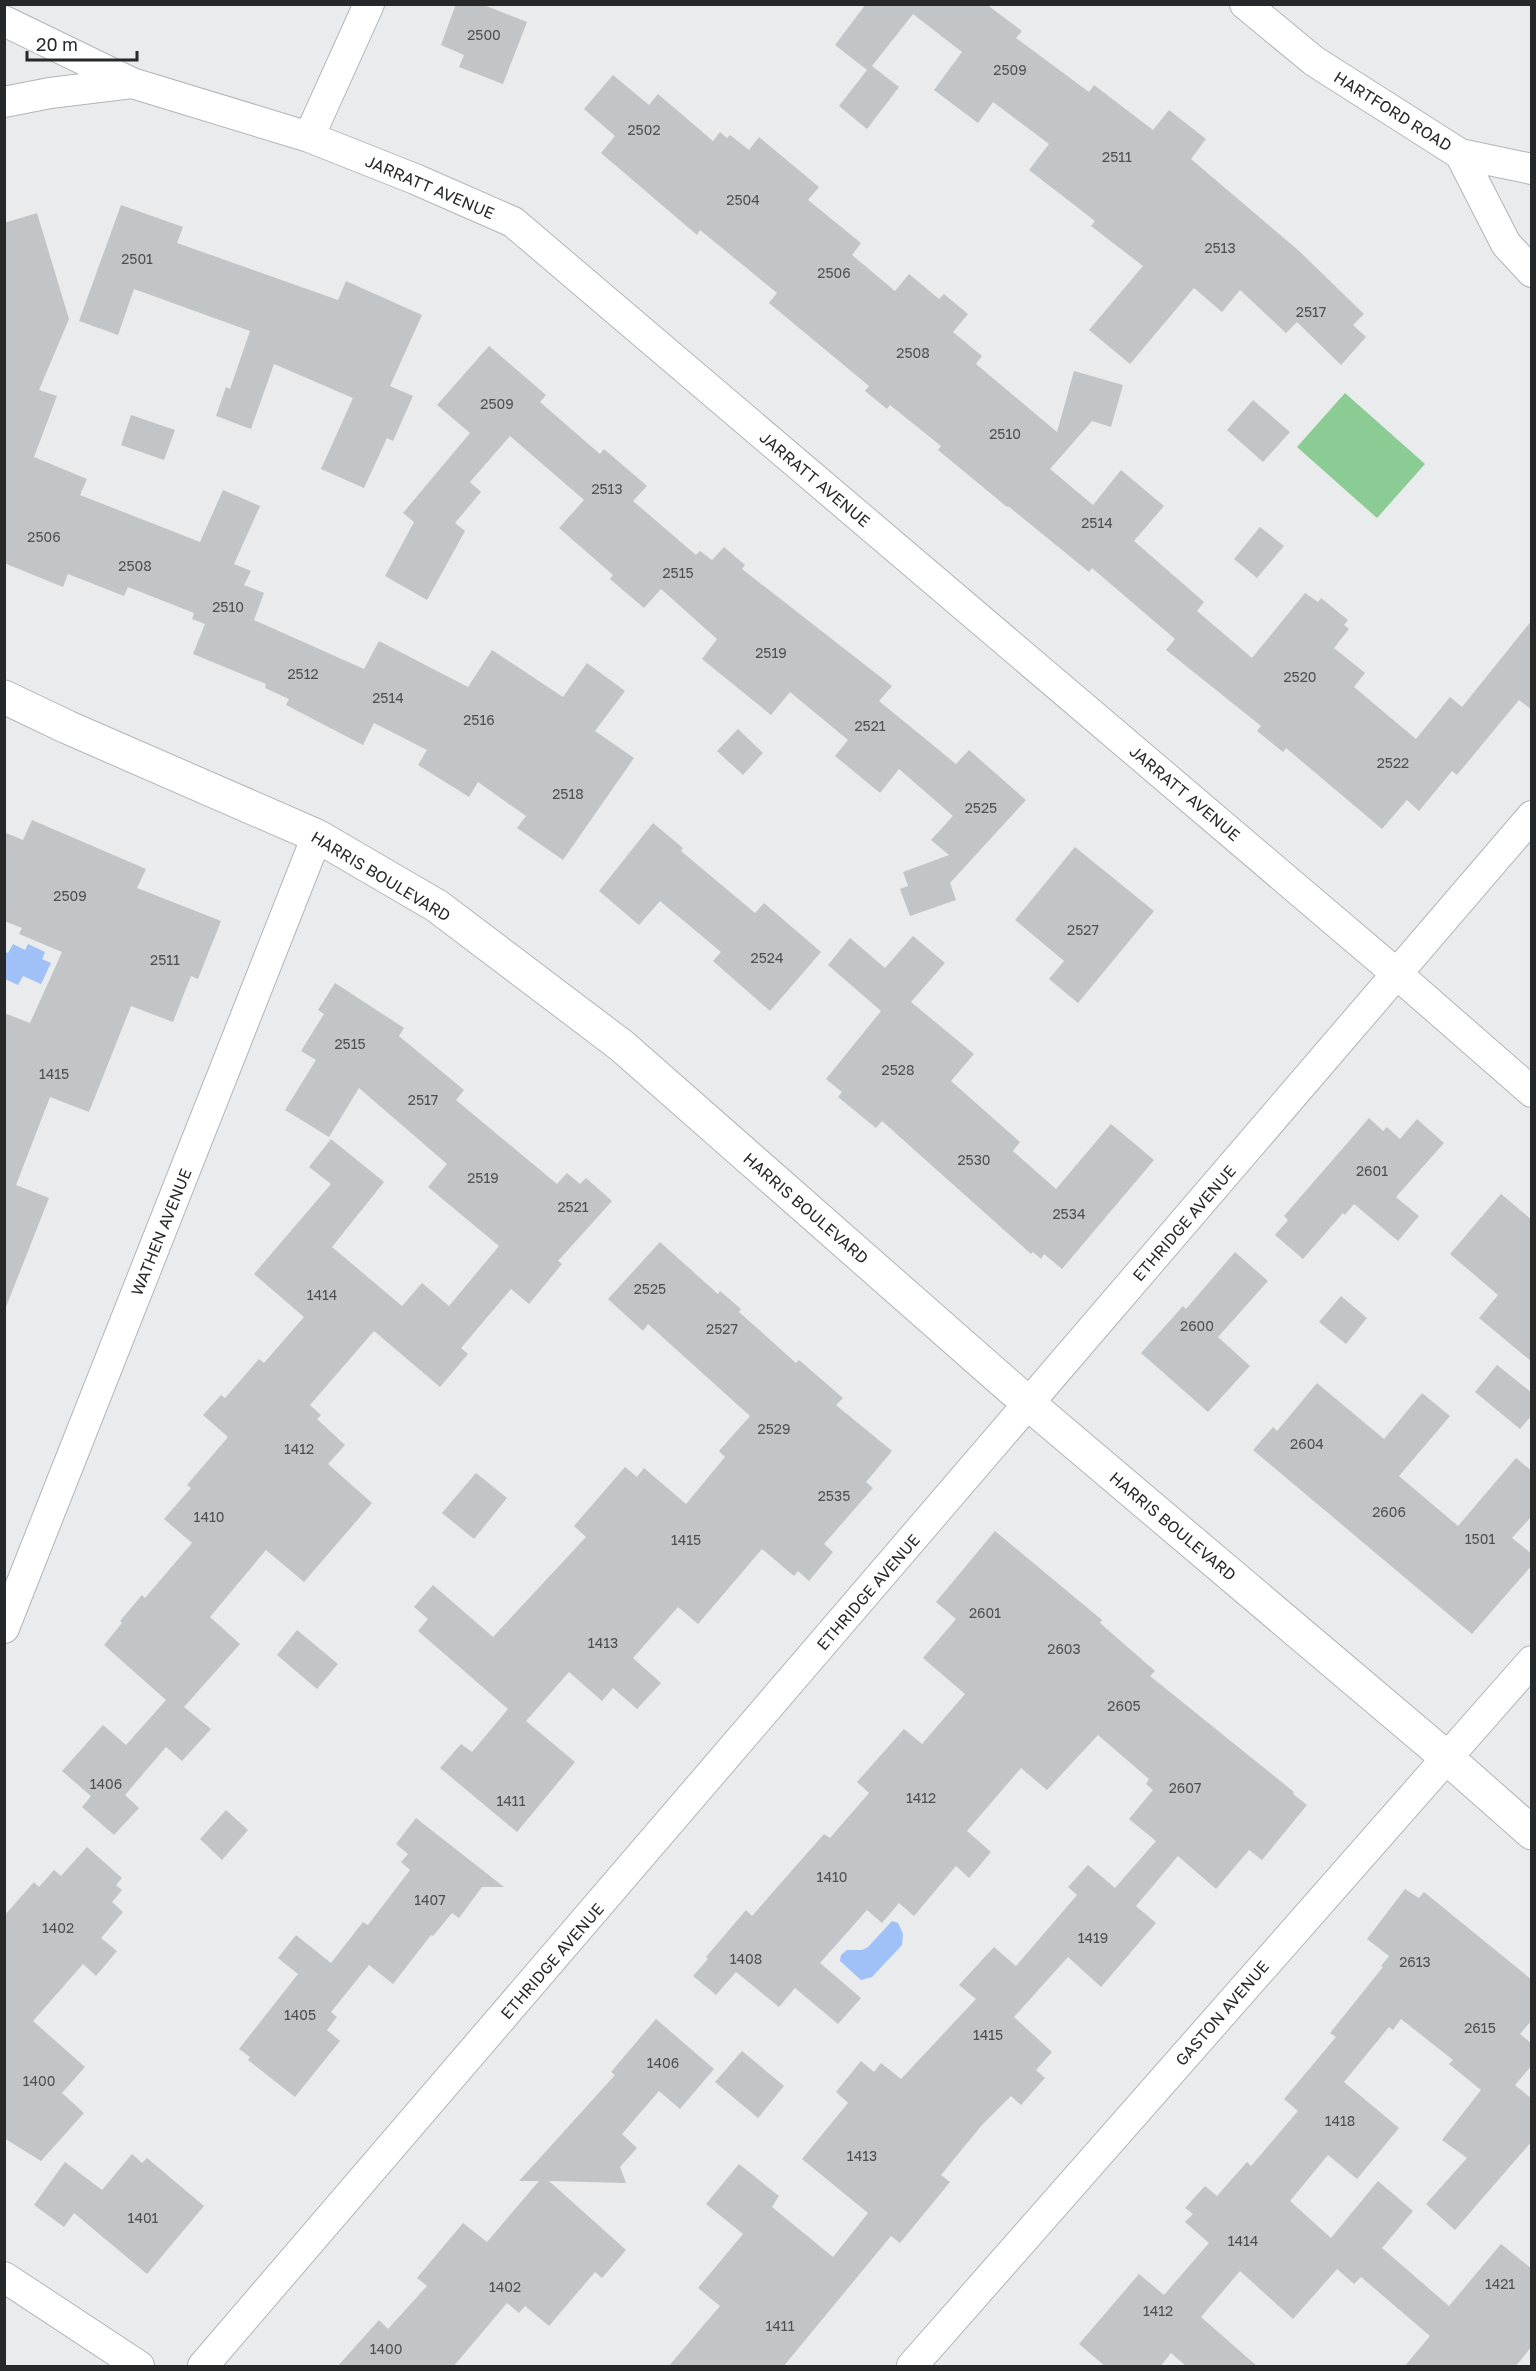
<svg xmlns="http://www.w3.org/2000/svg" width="1536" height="2371" font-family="'Golos Text',sans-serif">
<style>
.green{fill:#8acc93}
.water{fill:#9fc1f7}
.building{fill:#c2c5c7}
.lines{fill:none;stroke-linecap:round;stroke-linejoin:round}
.minor-casing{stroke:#b2b4b6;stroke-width:32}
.tertiary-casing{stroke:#b2b4b6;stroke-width:35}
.minor{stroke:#fff;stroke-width:30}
.tertiary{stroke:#fff;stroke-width:33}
.labels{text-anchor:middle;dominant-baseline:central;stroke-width:4.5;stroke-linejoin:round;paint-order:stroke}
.number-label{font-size:14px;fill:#4e4f50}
.street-label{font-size:16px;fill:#272829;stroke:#fff}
</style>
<rect width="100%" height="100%" fill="#e9ebed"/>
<path class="green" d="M 1345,393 L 1425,464 L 1377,518 L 1297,447 Z"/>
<path class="water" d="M 13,944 L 25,950 L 28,944 L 45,952 L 42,959 L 51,963 L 41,984 L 23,976 L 18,985 L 5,979 L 5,952 L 8,953 Z
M 892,1921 L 898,1923 L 903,1934 L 902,1945 L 872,1977 L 861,1980 L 840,1961 L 841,1955 L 847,1950 L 862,1950 L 868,1947 Z"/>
<path class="building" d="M 456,4 L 481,4 L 527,22 L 503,84 L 459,67 L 464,55 L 441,45 Z
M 866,4 L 986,4 L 1022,31 L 1016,38 L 1089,92 L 1094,85 L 1153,130 L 1169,110 L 1206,139 L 1191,159 L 1298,250 L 1364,314 L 1353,325 L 1366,337 L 1341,365 L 1297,322 L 1286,333 L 1240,290 L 1222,312 L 1194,288 L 1130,364 L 1089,330 L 1143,266 L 1091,226 L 1095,221 L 1029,170 L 1049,144 L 993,102 L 978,123 L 934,90 L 962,52 L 913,14 L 872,66 L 899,87 L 867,129 L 839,106 L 867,70 L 835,45 Z
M 613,75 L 649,105 L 658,94 L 713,141 L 720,132 L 727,138 L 730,135 L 749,150 L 759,137 L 819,187 L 808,200 L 861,243 L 852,255 L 895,291 L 909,274 L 939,299 L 944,294 L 968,314 L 953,332 L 982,356 L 976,364 L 1057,432 L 1074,371 L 1123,385 L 1111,427 L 1092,421 L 1050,469 L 1093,505 L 1121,470 L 1164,506 L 1134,541 L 1204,602 L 1197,611 L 1252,658 L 1305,593 L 1318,602 L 1321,598 L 1348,620 L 1344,625 L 1349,629 L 1334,648 L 1365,673 L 1354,687 L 1416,739 L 1450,697 L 1462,707 L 1532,620 L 1532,710 L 1519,700 L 1457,775 L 1452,771 L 1419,811 L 1407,800 L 1382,829 L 1286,748 L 1283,752 L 1257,731 L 1261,726 L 1166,650 L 1175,639 L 1092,568 L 1089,572 L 1008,506 L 1007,507 L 938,450 L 941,446 L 890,405 L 887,409 L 865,391 L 869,386 L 769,303 L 777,293 L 700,230 L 697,235 L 601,153 L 615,136 L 584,109 Z
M 121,205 L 183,227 L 177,243 L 338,300 L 346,281 L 422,315 L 390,386 L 413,396 L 393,441 L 387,438 L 364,488 L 321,469 L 353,398 L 274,364 L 251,429 L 216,416 L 226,387 L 230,389 L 250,331 L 134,289 L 118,335 L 79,321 Z
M 37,213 L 69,319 L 39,390 L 57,396 L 34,457 L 87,479 L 80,495 L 200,542 L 223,490 L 260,506 L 234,564 L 251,571 L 244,585 L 264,593 L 254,620 L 364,669 L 379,641 L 468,687 L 492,650 L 563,697 L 587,663 L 625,691 L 595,731 L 634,758 L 563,860 L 517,828 L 526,816 L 478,782 L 469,797 L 418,765 L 427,750 L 374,723 L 363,745 L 286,705 L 289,699 L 265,688 L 266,684 L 193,654 L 205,624 L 192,619 L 194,613 L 128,587 L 124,596 L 68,574 L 63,587 L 4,563 L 4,223 Z
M 489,346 L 546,395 L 540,402 L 600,454 L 604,449 L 647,486 L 633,501 L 696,555 L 700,551 L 712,560 L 724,547 L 745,565 L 742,569 L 892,686 L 879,701 L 956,764 L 969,750 L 1026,800 L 950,883 L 956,900 L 910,916 L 900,889 L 908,886 L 903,872 L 949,855 L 931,840 L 953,816 L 899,769 L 880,793 L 835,756 L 848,740 L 790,692 L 771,715 L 702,659 L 717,639 L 661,589 L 644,608 L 610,579 L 613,575 L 559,528 L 584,500 L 510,436 L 470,482 L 481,492 L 455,523 L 465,531 L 427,600 L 385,576 L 414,522 L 403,513 L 470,433 L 437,405 Z
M 1253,400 L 1290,432 L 1263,462 L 1227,430 Z
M 131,415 L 175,430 L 164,460 L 121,445 Z
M 1260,527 L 1284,546 L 1257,578 L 1234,559 Z
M 738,729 L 763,753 L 743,775 L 717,751 Z
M 32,820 L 146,869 L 137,888 L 221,921 L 198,979 L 191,976 L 173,1022 L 131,1006 L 89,1112 L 50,1097 L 16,1185 L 49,1198 L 6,1307 L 4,1013 L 30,1023 L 62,952 L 19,934 L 22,928 L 4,921 L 4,832 L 23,840 Z
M 653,823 L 683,848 L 681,851 L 755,913 L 764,903 L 821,952 L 770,1011 L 713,961 L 721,952 L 660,901 L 639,925 L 599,891 Z
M 1075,847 L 1154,911 L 1078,1003 L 1049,979 L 1064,961 L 1015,920 Z
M 913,936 L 945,963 L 911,1002 L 974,1054 L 951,1081 L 1020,1142 L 1013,1151 L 1056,1189 L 1111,1124 L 1154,1160 L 1062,1269 L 1044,1254 L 1041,1259 L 1033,1252 L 1031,1254 L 882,1121 L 876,1128 L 838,1097 L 842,1092 L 826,1079 L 881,1011 L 828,965 L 850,938 L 885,968 Z
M 335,983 L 404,1028 L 399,1036 L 464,1090 L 456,1100 L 557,1184 L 567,1173 L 580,1184 L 586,1178 L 612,1201 L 558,1261 L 562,1264 L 529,1304 L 511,1289 L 461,1348 L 468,1354 L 440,1387 L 374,1331 L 310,1405 L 321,1415 L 317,1419 L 345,1445 L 328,1464 L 372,1503 L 304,1582 L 266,1550 L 210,1617 L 240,1644 L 184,1707 L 211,1729 L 182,1761 L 166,1747 L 125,1795 L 139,1808 L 114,1835 L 82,1807 L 91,1796 L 62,1771 L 103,1725 L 126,1745 L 166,1700 L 104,1645 L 122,1623 L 120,1621 L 142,1595 L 145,1598 L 192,1543 L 164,1519 L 191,1488 L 187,1485 L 228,1437 L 203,1415 L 221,1395 L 225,1398 L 259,1359 L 264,1363 L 304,1317 L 254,1274 L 331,1184 L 309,1167 L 331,1139 L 384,1182 L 332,1247 L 402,1306 L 422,1283 L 449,1306 L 499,1246 L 428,1187 L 447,1164 L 359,1088 L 329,1137 L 285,1110 L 316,1060 L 301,1051 L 324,1014 L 318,1010 Z
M 1369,1118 L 1383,1131 L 1387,1127 L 1400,1139 L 1417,1119 L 1444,1143 L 1396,1197 L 1419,1216 L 1398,1241 L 1354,1204 L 1345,1215 L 1343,1213 L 1303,1259 L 1275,1235 L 1288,1220 L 1284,1216 Z
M 1501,1194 L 1532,1220 L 1532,1362 L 1479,1318 L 1498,1295 L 1450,1254 Z
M 660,1242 L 718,1294 L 720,1291 L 741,1309 L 739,1312 L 796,1363 L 799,1360 L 843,1398 L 836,1405 L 892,1451 L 866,1482 L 873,1488 L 824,1544 L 833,1552 L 809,1581 L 798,1571 L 794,1576 L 762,1549 L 698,1624 L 678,1607 L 633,1658 L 661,1683 L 637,1709 L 613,1688 L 602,1701 L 569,1672 L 526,1721 L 575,1762 L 517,1832 L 440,1768 L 461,1744 L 472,1752 L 508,1709 L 418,1631 L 428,1619 L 414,1607 L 433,1585 L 493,1637 L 586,1537 L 574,1526 L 625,1467 L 637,1477 L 644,1468 L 686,1504 L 725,1457 L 719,1451 L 750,1416 L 648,1324 L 643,1331 L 608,1299 Z
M 1235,1252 L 1268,1281 L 1218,1337 L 1250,1366 L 1208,1412 L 1141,1353 L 1183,1306 L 1186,1309 Z
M 1341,1296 L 1367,1318 L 1346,1344 L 1319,1322 Z
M 1497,1365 L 1532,1393 L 1532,1415 L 1520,1429 L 1475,1392 Z
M 1317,1383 L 1384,1439 L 1422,1393 L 1450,1416 L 1399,1476 L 1458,1526 L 1516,1458 L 1532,1471 L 1532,1516 L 1512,1538 L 1532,1554 L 1532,1565 L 1472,1634 L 1253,1450 L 1273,1427 L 1277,1431 Z
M 476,1473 L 507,1498 L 474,1539 L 442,1513 Z
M 995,1531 L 1102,1620 L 1100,1623 L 1155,1671 L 1150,1676 L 1294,1792 L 1293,1794 L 1307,1805 L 1262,1860 L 1249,1850 L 1216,1889 L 1178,1856 L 1136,1906 L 1156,1923 L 1101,1987 L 1068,1957 L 1014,2017 L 1052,2052 L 1036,2070 L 1045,2078 L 1021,2105 L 1011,2096 L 982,2125 L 941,2175 L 950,2182 L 900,2243 L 891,2236 L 783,2367 L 668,2367 L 720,2306 L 698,2288 L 743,2234 L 706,2204 L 739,2164 L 779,2196 L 772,2207 L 833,2257 L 868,2213 L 802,2159 L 848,2103 L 836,2092 L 861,2061 L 874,2072 L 881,2063 L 901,2079 L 976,1999 L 959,1985 L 994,1947 L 1016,1966 L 1077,1895 L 1068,1887 L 1088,1865 L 1115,1888 L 1156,1841 L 1129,1819 L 1153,1790 L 1146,1784 L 1149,1779 L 1098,1735 L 1047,1790 L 1021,1768 L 967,1831 L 991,1852 L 969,1878 L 956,1866 L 914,1916 L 899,1903 L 882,1923 L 867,1910 L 820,1963 L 861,1998 L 838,2024 L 795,1988 L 779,2007 L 736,1972 L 716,1995 L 693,1976 L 708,1959 L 706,1957 L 746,1910 L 752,1916 L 824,1834 L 830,1838 L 869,1793 L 857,1782 L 904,1729 L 922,1744 L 965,1694 L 923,1658 L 956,1619 L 936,1602 Z
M 297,1630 L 338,1664 L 317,1689 L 277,1655 Z
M 226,1810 L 248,1830 L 222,1860 L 200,1839 Z
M 416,1818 L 504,1887 L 482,1887 L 459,1918 L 452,1913 L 433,1936 L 431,1935 L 393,1984 L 369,1965 L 331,2012 L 337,2017 L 327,2030 L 340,2041 L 295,2097 L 248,2060 L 250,2057 L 239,2049 L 298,1974 L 278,1958 L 296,1935 L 331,1963 L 363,1922 L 368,1925 L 410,1870 L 401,1862 L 408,1854 L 396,1844 Z
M 87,1847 L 122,1878 L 116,1885 L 122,1890 L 112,1902 L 123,1912 L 101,1938 L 117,1951 L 96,1976 L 83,1964 L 33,2021 L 85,2067 L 62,2093 L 84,2113 L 41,2161 L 4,2138 L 4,1916 L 34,1882 L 39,1887 L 54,1870 L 61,1876 Z
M 1405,1889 L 1419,1898 L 1424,1892 L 1532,1980 L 1532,2020 L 1520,2034 L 1532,2044 L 1532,2065 L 1515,2085 L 1532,2099 L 1532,2141 L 1455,2230 L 1426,2204 L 1467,2158 L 1442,2140 L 1481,2090 L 1449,2064 L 1453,2060 L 1401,2019 L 1393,2030 L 1389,2027 L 1344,2082 L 1399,2128 L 1357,2179 L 1328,2155 L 1290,2201 L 1331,2238 L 1378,2181 L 1413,2211 L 1382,2248 L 1449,2306 L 1501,2244 L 1532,2269 L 1532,2346 L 1515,2367 L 1404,2367 L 1430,2336 L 1361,2277 L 1354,2284 L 1337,2269 L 1293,2319 L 1240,2271 L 1201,2317 L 1258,2367 L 1187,2367 L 1171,2353 L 1160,2367 L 1106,2367 L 1079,2344 L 1139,2274 L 1164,2295 L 1209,2243 L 1185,2222 L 1193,2214 L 1185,2208 L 1205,2186 L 1217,2196 L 1247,2162 L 1251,2166 L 1298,2111 L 1284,2099 L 1336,2037 L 1330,2033 L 1383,1967 L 1381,1966 L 1389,1956 L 1367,1939 Z
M 656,2019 L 714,2069 L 680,2109 L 659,2091 L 622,2134 L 637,2148 L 620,2167 L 626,2183 L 549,2181 L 626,2250 L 602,2278 L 595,2272 L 549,2326 L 525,2306 L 519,2313 L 507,2303 L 453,2367 L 337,2367 L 379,2320 L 388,2329 L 427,2286 L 417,2278 L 463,2223 L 487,2242 L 539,2181 L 519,2181 L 615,2075 L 611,2072 Z
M 742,2051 L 784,2086 L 758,2118 L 715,2082 Z
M 132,2154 L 142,2163 L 147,2158 L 204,2206 L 147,2274 L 74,2213 L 64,2227 L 34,2205 L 65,2162 L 102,2190 Z"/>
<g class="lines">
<g class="minor-casing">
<path id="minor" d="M 1245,4 L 1314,61 L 1460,154 L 1506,244 L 1532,272
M 4,21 L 132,83 L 309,137 L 415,179 L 513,222 L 1397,974 L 1532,1092
M 4,102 L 50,93 L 132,83
M 309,137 L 369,4
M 1460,154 L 1532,169
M 4,1628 L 317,836
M 4,2277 L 139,2366
M 203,2366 L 1532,816
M 912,2366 L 1532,1661"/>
</g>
<g class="tertiary-casing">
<path id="tertiary" d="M 4,697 L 67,727 L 317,836 L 437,906 L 622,1046 L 1029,1404 L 1446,1757 L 1532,1833"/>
</g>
<use href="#minor" class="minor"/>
<use href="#tertiary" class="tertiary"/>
</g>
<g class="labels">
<g class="number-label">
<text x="484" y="34">2500</text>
<text x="1010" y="69">2509</text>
<text x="644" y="129">2502</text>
<text x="1117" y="156">2511</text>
<text x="743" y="199">2504</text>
<text x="1220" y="247">2513</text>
<text x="137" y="258">2501</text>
<text x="834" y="272">2506</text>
<text x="1311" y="311">2517</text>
<text x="913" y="352">2508</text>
<text x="497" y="403">2509</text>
<text x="1005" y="433">2510</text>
<text x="607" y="488">2513</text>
<text x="1097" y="522">2514</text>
<text x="44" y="536">2506</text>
<text x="135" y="565">2508</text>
<text x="678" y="572">2515</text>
<text x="228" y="606">2510</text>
<text x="771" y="652">2519</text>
<text x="303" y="673">2512</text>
<text x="1300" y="676">2520</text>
<text x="388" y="697">2514</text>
<text x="479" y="719">2516</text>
<text x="870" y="725">2521</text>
<text x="1393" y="762">2522</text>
<text x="568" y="793">2518</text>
<text x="981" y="807">2525</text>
<text x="70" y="895">2509</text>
<text x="1083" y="929">2527</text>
<text x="767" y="957">2524</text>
<text x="165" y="959">2511</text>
<text x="350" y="1043">2515</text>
<text x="898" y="1069">2528</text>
<text x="54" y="1073">1415</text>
<text x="423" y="1099">2517</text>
<text x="974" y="1159">2530</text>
<text x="1372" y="1170">2601</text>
<text x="483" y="1177">2519</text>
<text x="573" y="1206">2521</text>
<text x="1069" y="1213">2534</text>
<text x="650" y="1288">2525</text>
<text x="322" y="1294">1414</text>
<text x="1197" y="1325">2600</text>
<text x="722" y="1328">2527</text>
<text x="774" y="1428">2529</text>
<text x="1307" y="1443">2604</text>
<text x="299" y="1448">1412</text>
<text x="834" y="1495">2535</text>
<text x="1389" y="1511">2606</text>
<text x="209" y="1516">1410</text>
<text x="1480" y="1538">1501</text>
<text x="686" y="1539">1415</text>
<text x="985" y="1612">2601</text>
<text x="603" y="1642">1413</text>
<text x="1064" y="1648">2603</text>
<text x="1124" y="1705">2605</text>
<text x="106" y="1783">1406</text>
<text x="1185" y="1787">2607</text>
<text x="921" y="1797">1412</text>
<text x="511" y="1800">1411</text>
<text x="832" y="1876">1410</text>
<text x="430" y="1899">1407</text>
<text x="58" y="1927">1402</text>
<text x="1093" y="1937">1419</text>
<text x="746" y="1958">1408</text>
<text x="1415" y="1961">2613</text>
<text x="300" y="2014">1405</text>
<text x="1480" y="2027">2615</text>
<text x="988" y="2034">1415</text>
<text x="663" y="2062">1406</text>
<text x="39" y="2080">1400</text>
<text x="1340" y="2120">1418</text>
<text x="862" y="2155">1413</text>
<text x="143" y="2217">1401</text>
<text x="1243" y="2240">1414</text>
<text x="1500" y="2283">1421</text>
<text x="505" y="2286">1402</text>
<text x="1158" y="2310">1412</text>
<text x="780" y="2325">1411</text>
<text x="386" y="2348">1400</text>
</g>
<g class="street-label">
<text transform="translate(1393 111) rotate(32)">HARTFORD ROAD</text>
<text transform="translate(430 187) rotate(23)">JARRATT AVENUE</text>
<text transform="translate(815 479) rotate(40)">JARRATT AVENUE</text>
<text transform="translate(1185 793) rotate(40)">JARRATT AVENUE</text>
<text transform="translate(381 876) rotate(31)">HARRIS BOULEVARD</text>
<text transform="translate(806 1208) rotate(41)">HARRIS BOULEVARD</text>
<text transform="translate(1184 1223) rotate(-49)">ETHRIDGE AVENUE</text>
<text transform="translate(161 1232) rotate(-68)">WATHEN AVENUE</text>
<text transform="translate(1173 1526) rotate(40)">HARRIS BOULEVARD</text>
<text transform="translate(868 1592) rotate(-49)">ETHRIDGE AVENUE</text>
<text transform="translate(552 1961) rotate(-49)">ETHRIDGE AVENUE</text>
<text transform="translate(1222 2013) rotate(-49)">GASTON AVENUE</text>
</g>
</g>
<rect width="1536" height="2371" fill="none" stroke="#272829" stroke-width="12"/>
<path d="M27 51v9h110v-9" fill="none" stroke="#272829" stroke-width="3"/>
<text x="36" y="51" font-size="18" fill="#272829" stroke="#ffffff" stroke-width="4.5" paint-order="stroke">20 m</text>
</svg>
